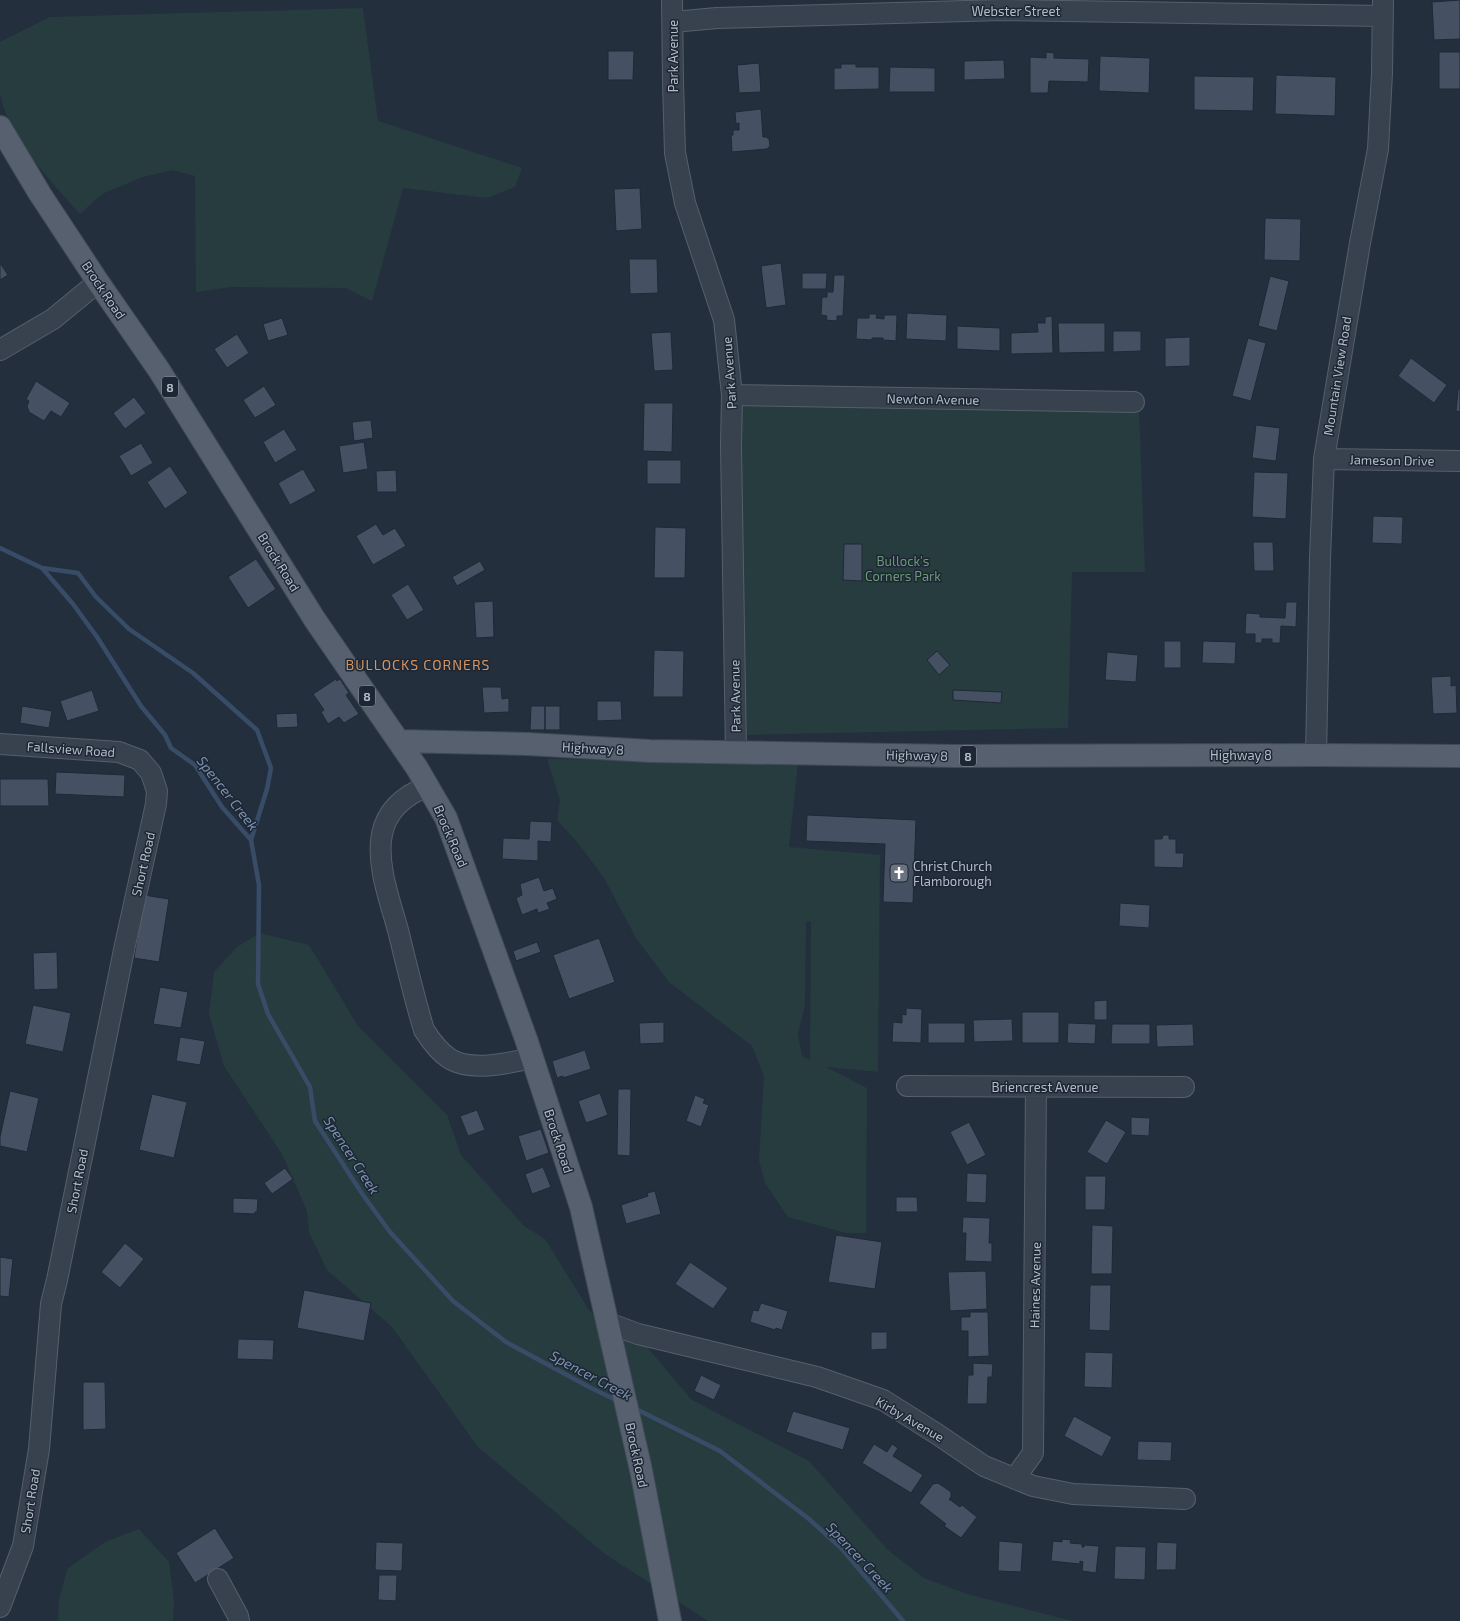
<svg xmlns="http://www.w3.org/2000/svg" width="1460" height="1621" font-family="'Exo 2',sans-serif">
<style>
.green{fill:#263c3f;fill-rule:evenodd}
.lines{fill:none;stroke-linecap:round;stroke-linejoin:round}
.stream{stroke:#394c67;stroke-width:4.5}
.building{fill:#455162;stroke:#1f2835}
.minor-casing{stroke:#565f6c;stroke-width:22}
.major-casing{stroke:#414a57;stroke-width:24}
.minor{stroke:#38414e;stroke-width:20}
.major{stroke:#56606e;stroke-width:22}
.labels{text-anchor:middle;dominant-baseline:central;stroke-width:3;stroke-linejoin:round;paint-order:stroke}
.shield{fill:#1d2633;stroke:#878f9c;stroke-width:1}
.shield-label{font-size:12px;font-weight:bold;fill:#b4bcc9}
.street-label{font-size:13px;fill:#b4bcc9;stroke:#1d2633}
.park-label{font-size:13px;fill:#6b9a76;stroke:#1d2633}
.poi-label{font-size:13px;fill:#b4bcc9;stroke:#1d2633;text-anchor:start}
.neighbourhood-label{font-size:14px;letter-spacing:1px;fill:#d59563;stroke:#1d2633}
.water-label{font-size:14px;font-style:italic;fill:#7c92b1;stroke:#1d2633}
</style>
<rect width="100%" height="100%" fill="#242f3e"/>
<path class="green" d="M 363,8 L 378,121 L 522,168 L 515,187 L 487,198 L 403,188 L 372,301 L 346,288 L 231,287 L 196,292 L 195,176 L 173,170 L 143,177 L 102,194 L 80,214 C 49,179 12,142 0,95 C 0,83 0,55 0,42 L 50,17 Z
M 739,402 L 1139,410 L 1145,572 L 1072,572 L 1068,728 L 741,735 Z
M 547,759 L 798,763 L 789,847 L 880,855 L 878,1072 L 826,1067 L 867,1088 L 866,1233 L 846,1233 L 788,1217 L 765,1183 L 759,1160 L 764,1076 L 752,1046 L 669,982 L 636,938 L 604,878 L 578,843 L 557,820 L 560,800 ZM 806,921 L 811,922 L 810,1060 L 802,1056 L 798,1034 L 805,1005 Z
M 259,933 L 309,945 L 358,1026 L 447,1115 L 461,1155 L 524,1226 L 545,1239 L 589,1310 L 611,1333 L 642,1341 L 692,1400 L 809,1461 L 888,1550 L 924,1578 L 967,1594 L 1073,1621 L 708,1621 L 605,1554 L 478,1447 L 392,1327 L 327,1270 L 309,1232 L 307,1211 L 282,1154 L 224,1066 L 209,1014 L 214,972 L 237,947 Z
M 139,1529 L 169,1562 L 174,1601 L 173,1621 L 58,1621 L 59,1600 L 67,1569 L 105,1542 Z"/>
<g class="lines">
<path class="stream" d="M 0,548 L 42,568 L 73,604 L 97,637 L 141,706 L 165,735 L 171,748 L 195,765 L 222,807 L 251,840 L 259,885 L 258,984 L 268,1014 L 310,1087 L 315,1121 L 363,1195 L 390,1232 L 453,1301 L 506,1342 L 591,1388 L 618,1401
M 42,568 L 78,573 L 96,597 L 129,629 L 193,673 L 257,730 L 271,768 L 267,789 L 251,840
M 634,1408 L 720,1451 L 809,1519 L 842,1549 L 903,1621"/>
</g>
<path class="building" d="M 1460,0 L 1460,39 L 1434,40 L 1432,2 Z
M 608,51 L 634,51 L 633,80 L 608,80 Z
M 1046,52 L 1054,53 L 1054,58 L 1089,59 L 1088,82 L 1049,81 L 1048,93 L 1030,93 L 1030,57 L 1046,58 Z
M 1439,52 L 1460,52 L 1460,89 L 1439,89 Z
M 1100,56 L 1150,58 L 1149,93 L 1099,91 Z
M 1004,60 L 1005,79 L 964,80 L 964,61 Z
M 759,63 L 761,92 L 739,93 L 737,65 Z
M 841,64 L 856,64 L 856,67 L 879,67 L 879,89 L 834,90 L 834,68 L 841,68 Z
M 890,67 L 935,68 L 935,92 L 889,92 Z
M 1276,75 L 1336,77 L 1335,116 L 1275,114 Z
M 1194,76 L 1254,77 L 1253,111 L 1194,110 Z
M 761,109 L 763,137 L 766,137 L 769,139 L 770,146 L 767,149 L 732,152 L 731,135 L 733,135 L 733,130 L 739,130 L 739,123 L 736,124 L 735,112 Z
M 640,188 L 642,229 L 616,231 L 614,189 Z
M 1265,218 L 1301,219 L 1300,261 L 1264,260 Z
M 629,259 L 657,259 L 658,293 L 630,294 Z
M 0,263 L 8,275 L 0,280 Z
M 781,263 L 786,305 L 766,308 L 761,266 Z
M 802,273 L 827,273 L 826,289 L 802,289 Z
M 834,275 L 845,275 L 843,316 L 837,316 L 837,321 L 826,320 L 827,316 L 821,315 L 822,297 L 827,297 L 827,292 L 833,292 Z
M 1270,276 L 1289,281 L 1277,331 L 1258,326 Z
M 907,313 L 947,315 L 946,341 L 906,339 Z
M 869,314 L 877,314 L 876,318 L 884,319 L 884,315 L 897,315 L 896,341 L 883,340 L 883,338 L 872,338 L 872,340 L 856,339 L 857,318 L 869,318 Z
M 1052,316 L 1053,353 L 1011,354 L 1011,333 L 1038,332 L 1037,323 L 1045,323 L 1045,317 Z
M 282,318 L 288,335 L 268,341 L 263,324 Z
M 1058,323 L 1105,323 L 1105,352 L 1059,353 Z
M 957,326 L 1000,328 L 1000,351 L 957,349 Z
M 1113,331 L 1141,331 L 1141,351 L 1113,352 Z
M 671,332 L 673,370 L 654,371 L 651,333 Z
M 237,334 L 249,353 L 227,368 L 214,349 Z
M 1190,337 L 1190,366 L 1165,367 L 1165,338 Z
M 1248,338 L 1266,343 L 1251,401 L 1232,396 Z
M 1411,358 L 1447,385 L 1434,403 L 1398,376 Z
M 36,381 L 70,403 L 61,417 L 51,411 L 44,421 L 29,412 L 27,406 L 29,401 L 26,399 Z
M 264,386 L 276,405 L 255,418 L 243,400 Z
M 1458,389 L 1460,389 L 1460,412 L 1456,411 Z
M 134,397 L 146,413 L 125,429 L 113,413 Z
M 644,403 L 673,403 L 672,452 L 643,451 Z
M 371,420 L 373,438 L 354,441 L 352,422 Z
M 1256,425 L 1280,428 L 1276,461 L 1252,458 Z
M 284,429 L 297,450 L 275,463 L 263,442 Z
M 364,442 L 368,469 L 343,473 L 339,446 Z
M 141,443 L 153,463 L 131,476 L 119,456 Z
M 647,460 L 681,460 L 681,484 L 647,484 Z
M 170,466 L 188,493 L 165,509 L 147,482 Z
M 303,469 L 316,491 L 290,505 L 278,483 Z
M 396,470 L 397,492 L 377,492 L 376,471 Z
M 1254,472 L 1288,473 L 1286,519 L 1252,517 Z
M 1373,516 L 1403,517 L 1402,544 L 1372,543 Z
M 376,524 L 383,535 L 395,528 L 406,546 L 373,565 L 356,536 Z
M 655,527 L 686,528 L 685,578 L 654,578 Z
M 1253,542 L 1273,542 L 1274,571 L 1254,571 Z
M 844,544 L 862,544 L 862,581 L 843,580 Z
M 256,559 L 276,589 L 248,608 L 228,577 Z
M 480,561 L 485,570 L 457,586 L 452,577 Z
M 408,584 L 424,610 L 407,620 L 391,595 Z
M 493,601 L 494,637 L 476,638 L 474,602 Z
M 1286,602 L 1297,602 L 1296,627 L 1281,626 L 1280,643 L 1272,643 L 1272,639 L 1262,639 L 1262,643 L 1255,643 L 1255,634 L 1245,634 L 1246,613 L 1260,614 L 1260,617 L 1285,618 Z
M 1164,641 L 1181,641 L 1181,668 L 1164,668 Z
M 1203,641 L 1236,642 L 1235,664 L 1202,663 Z
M 654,650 L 684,651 L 683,697 L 653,697 Z
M 937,651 L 950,665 L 939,675 L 927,660 Z
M 1107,652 L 1138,655 L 1136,682 L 1105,680 Z
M 1451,676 L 1451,686 L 1456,685 L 1457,713 L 1433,714 L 1431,677 Z
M 336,679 L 337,681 L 340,679 L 349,693 L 346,695 L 359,714 L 344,723 L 339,717 L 328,724 L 321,712 L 324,710 L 313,694 Z
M 482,687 L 501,687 L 502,699 L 509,698 L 509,712 L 484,713 Z
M 92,690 L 99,711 L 67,721 L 60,701 Z
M 953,690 L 1002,692 L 1001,703 L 953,700 Z
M 597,701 L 621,701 L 622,720 L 597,721 Z
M 22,706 L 52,711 L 49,728 L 20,723 Z
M 531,706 L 545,706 L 545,730 L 530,730 Z
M 545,706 L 560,706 L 560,730 L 545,730 Z
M 297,713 L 298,727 L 277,728 L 276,714 Z
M 56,772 L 125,775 L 124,797 L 55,794 Z
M 0,779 L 48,779 L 49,806 L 0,806 Z
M 807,815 L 916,820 L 913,903 L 883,902 L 885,844 L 806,841 Z
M 530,821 L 552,822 L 551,842 L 538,841 L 538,861 L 502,859 L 503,838 L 529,839 Z
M 1163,835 L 1169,835 L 1169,839 L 1176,839 L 1176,853 L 1184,853 L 1183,868 L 1154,867 L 1154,839 L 1162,839 Z
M 539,877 L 544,891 L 553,888 L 557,899 L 547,903 L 550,909 L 538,913 L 537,909 L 522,915 L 516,898 L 522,895 L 520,884 Z
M 144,895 L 169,899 L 159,962 L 134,958 Z
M 1120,903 L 1150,905 L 1149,928 L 1119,926 Z
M 599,938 L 615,982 L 569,999 L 553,955 Z
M 537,942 L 541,952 L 516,961 L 513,951 Z
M 57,952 L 58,989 L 34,990 L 33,953 Z
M 160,987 L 188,992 L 181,1028 L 153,1024 Z
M 1107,1000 L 1107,1020 L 1094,1020 L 1094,1001 Z
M 33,1005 L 71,1013 L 63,1052 L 25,1044 Z
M 906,1008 L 922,1009 L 921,1043 L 892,1042 L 893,1022 L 902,1023 L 902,1014 L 906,1015 Z
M 1022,1012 L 1059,1012 L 1059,1043 L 1022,1043 Z
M 1012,1019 L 1013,1041 L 974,1042 L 973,1020 Z
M 664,1022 L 664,1043 L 640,1044 L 639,1023 Z
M 928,1023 L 965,1023 L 965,1043 L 928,1043 Z
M 1068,1023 L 1096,1024 L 1095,1044 L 1067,1043 Z
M 1112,1024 L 1150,1024 L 1150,1044 L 1111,1044 Z
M 1193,1024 L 1194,1046 L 1157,1047 L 1156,1025 Z
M 180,1037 L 205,1041 L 200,1065 L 176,1061 Z
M 585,1050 L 591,1069 L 563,1078 L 563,1076 L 557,1078 L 552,1061 Z
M 618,1089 L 631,1089 L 630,1156 L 617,1155 Z
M 10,1091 L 39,1098 L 27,1152 L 0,1146 L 0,1137 Z
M 600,1093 L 608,1115 L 586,1123 L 578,1101 Z
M 152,1094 L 187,1102 L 174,1158 L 139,1150 Z
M 695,1095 L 705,1099 L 703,1103 L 709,1105 L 701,1127 L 686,1121 Z
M 477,1110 L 485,1130 L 468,1136 L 460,1116 Z
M 1131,1117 L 1150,1118 L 1149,1136 L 1131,1135 Z
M 1106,1120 L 1126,1132 L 1107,1164 L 1087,1152 Z
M 969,1122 L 986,1155 L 967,1165 L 950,1132 Z
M 541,1129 L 549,1153 L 526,1161 L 518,1136 Z
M 543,1167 L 551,1187 L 532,1194 L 525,1174 Z
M 285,1168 L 293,1179 L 272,1194 L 264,1183 Z
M 967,1173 L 987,1174 L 986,1203 L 966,1202 Z
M 1085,1176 L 1106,1176 L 1105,1210 L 1085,1210 Z
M 655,1191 L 661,1214 L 626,1224 L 621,1205 L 648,1196 L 647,1193 Z
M 896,1197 L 917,1197 L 918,1212 L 896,1212 Z
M 233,1198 L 258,1199 L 257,1212 L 255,1212 L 255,1214 L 233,1213 Z
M 963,1217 L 990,1218 L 989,1243 L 992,1243 L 992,1262 L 965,1261 L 966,1233 L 962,1233 Z
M 1092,1225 L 1113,1226 L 1112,1274 L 1091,1274 Z
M 836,1235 L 882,1242 L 875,1289 L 828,1282 Z
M 125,1243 L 144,1259 L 120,1288 L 101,1272 Z
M 0,1257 L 13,1259 L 9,1297 L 0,1296 Z
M 690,1262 L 728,1288 L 713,1309 L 675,1284 Z
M 986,1271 L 987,1309 L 950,1311 L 948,1272 Z
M 1090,1285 L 1111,1285 L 1110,1331 L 1089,1330 Z
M 304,1290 L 371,1303 L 364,1341 L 297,1328 Z
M 761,1303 L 788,1311 L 782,1330 L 776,1328 L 775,1330 L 750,1322 L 753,1310 L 758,1311 Z
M 970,1312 L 988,1312 L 989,1356 L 968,1357 L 968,1331 L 961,1331 L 961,1317 L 970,1317 Z
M 871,1332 L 887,1332 L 887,1349 L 871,1350 Z
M 238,1339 L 274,1340 L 273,1360 L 237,1359 Z
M 1085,1352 L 1113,1353 L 1112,1388 L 1084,1387 Z
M 973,1363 L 993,1364 L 992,1377 L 988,1377 L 987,1404 L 967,1404 L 968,1375 L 973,1375 Z
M 701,1375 L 721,1385 L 714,1400 L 694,1391 Z
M 83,1382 L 105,1382 L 106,1429 L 83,1430 Z
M 793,1411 L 850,1428 L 843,1450 L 786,1432 Z
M 1074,1416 L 1112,1437 L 1102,1457 L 1064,1436 Z
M 1138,1441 L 1172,1442 L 1171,1461 L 1137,1460 Z
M 874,1444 L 887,1452 L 892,1444 L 898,1448 L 893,1456 L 923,1475 L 911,1493 L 862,1463 Z
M 938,1483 L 951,1492 L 951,1497 L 949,1499 L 960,1507 L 962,1505 L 977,1517 L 961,1538 L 944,1526 L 946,1524 L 919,1503 L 933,1484 Z
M 215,1528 L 234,1558 L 195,1583 L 176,1553 Z
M 1062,1539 L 1071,1540 L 1070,1543 L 1082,1544 L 1082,1547 L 1084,1547 L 1084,1545 L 1099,1546 L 1096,1573 L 1082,1571 L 1083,1562 L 1080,1561 L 1080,1564 L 1051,1561 L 1053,1541 L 1062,1542 Z
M 999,1541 L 1023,1543 L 1021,1572 L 998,1571 Z
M 376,1542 L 403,1543 L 402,1571 L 375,1570 Z
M 1157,1542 L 1177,1543 L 1176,1570 L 1156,1570 Z
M 1115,1546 L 1146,1547 L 1145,1580 L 1114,1579 Z
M 379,1575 L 397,1575 L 396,1601 L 378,1600 Z"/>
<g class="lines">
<g class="minor-casing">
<path id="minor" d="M 672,0 L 673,81 L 675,153 L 685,203 L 724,320 L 732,395 L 731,446 L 736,753
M 673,22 L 717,18 L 1002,10 L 1383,16
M 0,350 L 53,319 L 98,282
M 732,395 L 1134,402
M 1324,459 L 1460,461
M 0,744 L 119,752 L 140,760 L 151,773 L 157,791 L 156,804 L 125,945 L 57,1280 L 51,1304 L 39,1449 L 23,1546 L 0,1607
M 1316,755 L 1320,558 L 1324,459 L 1360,243 L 1378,149 L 1382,73 L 1383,0
M 428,786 C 405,795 387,809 382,834 C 376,864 390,901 398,930 C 406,963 414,997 424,1030 C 431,1041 439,1052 450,1059 C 472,1072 509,1063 532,1058
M 907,1086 L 1184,1087
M 608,1323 L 638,1334 L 817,1377 L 883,1400 L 937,1434 L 984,1466 L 1033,1486 L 1073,1494 L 1185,1499
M 1015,1478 L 1033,1453 L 1036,1087
M 218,1579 L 238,1616 L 239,1621"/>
</g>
<g class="major-casing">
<path id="major" d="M 0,127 L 40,194 L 98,282 L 159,370 L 315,620 L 417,768 L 446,818 L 526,1039 L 581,1207 L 641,1470 L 670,1621
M 399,741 L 528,744 L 650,751 L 954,756 L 1316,755 L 1460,756"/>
</g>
<use href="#minor" class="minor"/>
<use href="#major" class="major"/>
</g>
<defs>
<g id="church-square" transform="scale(1)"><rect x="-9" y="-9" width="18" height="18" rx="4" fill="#6b7280" stroke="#1d2633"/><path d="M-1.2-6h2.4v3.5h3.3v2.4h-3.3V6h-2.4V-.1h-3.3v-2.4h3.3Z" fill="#fff"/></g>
</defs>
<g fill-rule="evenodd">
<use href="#church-square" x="899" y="873"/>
</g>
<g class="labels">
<g class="shield">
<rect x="162" y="377" width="16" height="20" rx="3"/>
<rect x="359" y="686" width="16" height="20" rx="3"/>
<rect x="960" y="746" width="16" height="20" rx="3"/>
</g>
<g class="shield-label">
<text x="170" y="387">8</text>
<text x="367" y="696">8</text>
<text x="968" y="756">8</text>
</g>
<g class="street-label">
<text x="1016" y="11">Webster Street</text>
<text transform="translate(673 56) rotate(-90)">Park Avenue</text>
<text transform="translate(104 290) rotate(56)">Brock Road</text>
<text transform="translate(729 373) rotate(-94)">Park Avenue</text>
<text transform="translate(1337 376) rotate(-81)">Mountain View Road</text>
<text transform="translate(933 399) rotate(1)">Newton Avenue</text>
<text transform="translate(1392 460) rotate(1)">Jameson Drive</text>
<text transform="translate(279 562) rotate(58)">Brock Road</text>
<text transform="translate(735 696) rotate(-91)">Park Avenue</text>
<text transform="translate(593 748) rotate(3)">Highway 8</text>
<text transform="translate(71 749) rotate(4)">Fallsview Road</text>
<text transform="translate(917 755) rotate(1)">Highway 8</text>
<text x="1241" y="755">Highway 8</text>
<text transform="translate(451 836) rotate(67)">Brock Road</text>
<text transform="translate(143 864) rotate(-77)">Short Road</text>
<text x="1045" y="1087">Briencrest Avenue</text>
<text transform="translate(559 1141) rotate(72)">Brock Road</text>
<text transform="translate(77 1181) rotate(-79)">Short Road</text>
<text transform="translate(1035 1285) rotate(-89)">Haines Avenue</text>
<text transform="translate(910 1419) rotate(30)">Kirby Avenue</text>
<text transform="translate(637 1455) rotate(78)">Brock Road</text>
<text transform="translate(30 1501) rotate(-81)">Short Road</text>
</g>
<g class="park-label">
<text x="903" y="561">Bullock's<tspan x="903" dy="15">Corners Park</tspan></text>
</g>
<g class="poi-label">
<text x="913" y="866">Christ Church<tspan x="913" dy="15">Flamborough</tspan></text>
</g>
<g class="neighbourhood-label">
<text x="418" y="664">BULLOCKS CORNERS</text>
</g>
<g class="water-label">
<text transform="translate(228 793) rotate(52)">Spencer Creek</text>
<text transform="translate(352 1155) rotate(57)">Spencer Creek</text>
<text transform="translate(591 1375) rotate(28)">Spencer Creek</text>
<text transform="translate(860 1557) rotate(47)">Spencer Creek</text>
</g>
</g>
</svg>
